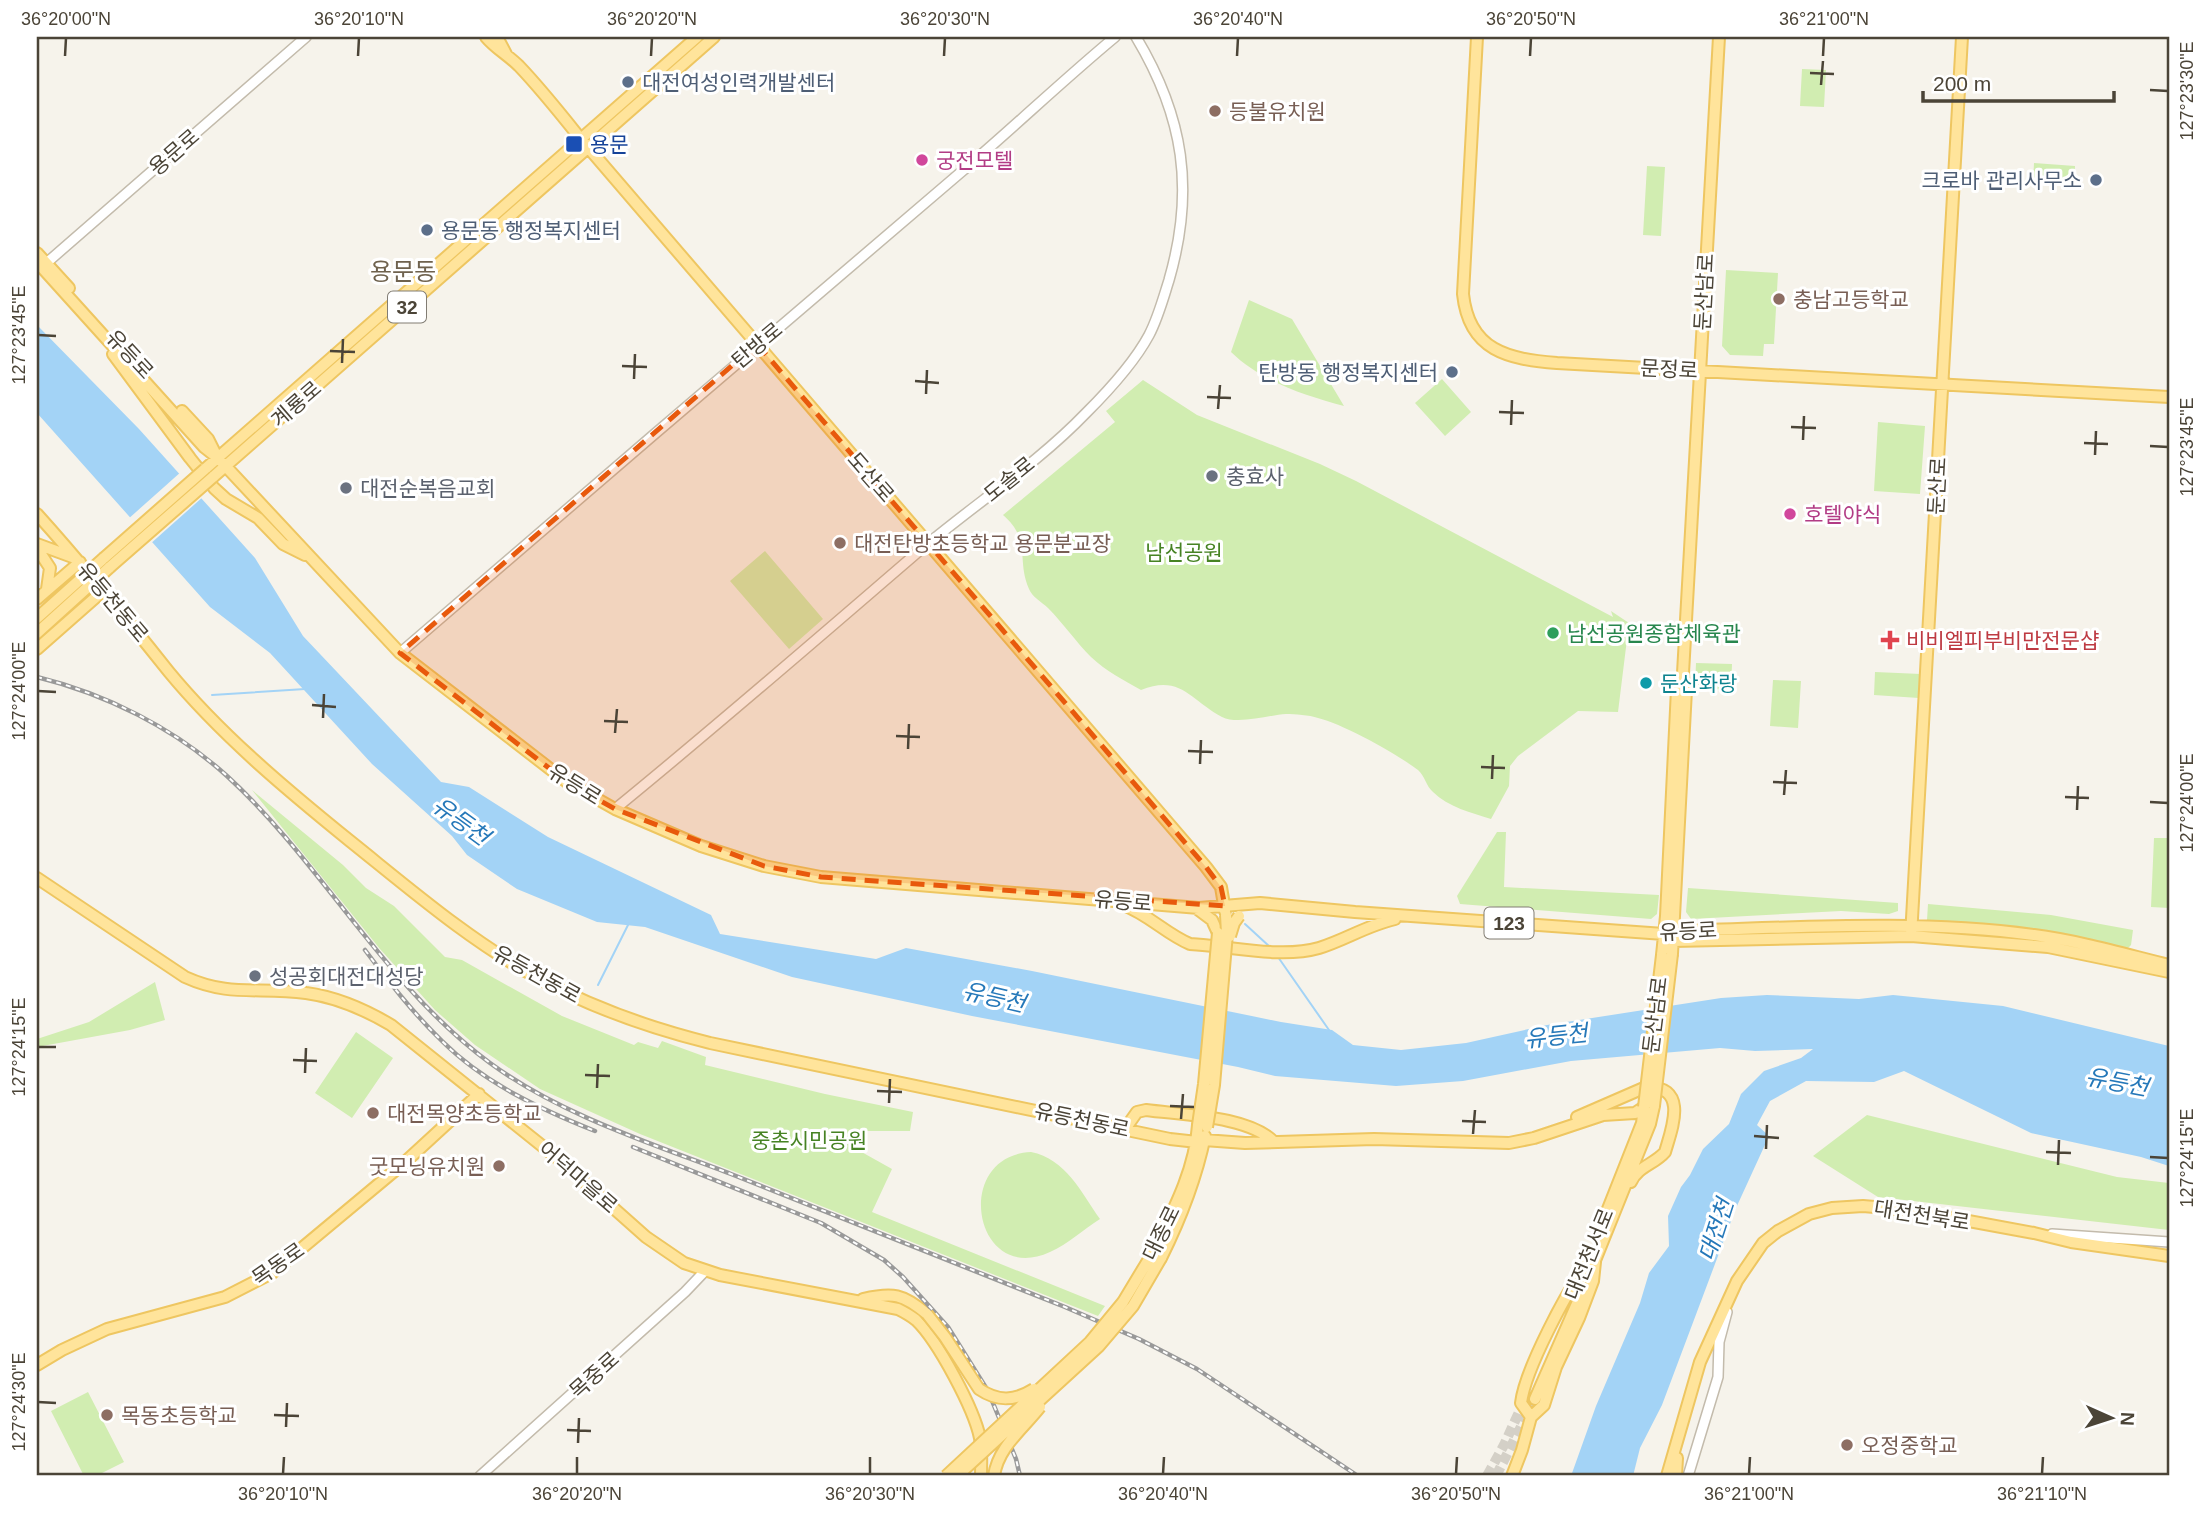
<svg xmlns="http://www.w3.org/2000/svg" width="2206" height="1513" font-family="Arial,'Noto Sans KR',sans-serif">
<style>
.green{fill:#d1edb1}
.water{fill:#a3d3f6}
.pier{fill:#f6f3eb}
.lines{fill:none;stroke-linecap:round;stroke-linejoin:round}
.stream{stroke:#a3d3f6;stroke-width:2}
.major-tunnel{stroke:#d4d0c7;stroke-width:10;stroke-dasharray:10 5;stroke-linecap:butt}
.minor-casing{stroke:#c3bbac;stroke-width:12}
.major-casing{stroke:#eec661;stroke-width:14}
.minor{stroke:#fff;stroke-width:9}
.major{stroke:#ffe49b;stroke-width:10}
.rail-casing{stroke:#999;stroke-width:4.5}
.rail{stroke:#fff;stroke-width:2;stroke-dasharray:5;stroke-linecap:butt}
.major-bridge-casing{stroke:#eec661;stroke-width:14;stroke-linecap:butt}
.major-bridge{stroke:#ffe49b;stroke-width:10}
.marked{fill:#e8590c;fill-opacity:0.2;stroke:#e8590c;stroke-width:5;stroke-dasharray:14 9;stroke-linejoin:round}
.ticks{fill:none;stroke:#4b4437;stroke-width:2.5}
.service-dot{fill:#5c6f8a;stroke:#fff;stroke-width:2.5}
.education-dot{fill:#8d6e63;stroke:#fff;stroke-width:2.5}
.transit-dot{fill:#1a4fb4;stroke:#fff;stroke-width:2.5}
.hotel-dot{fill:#d1479c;stroke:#fff;stroke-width:2.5}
.worship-dot{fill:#6b7280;stroke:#fff;stroke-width:2.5}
.leisure-dot{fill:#2e9e5b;stroke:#fff;stroke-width:2.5}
.health-dot{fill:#e0444e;stroke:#fff;stroke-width:2.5}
.culture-dot{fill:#0f9aa8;stroke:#fff;stroke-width:2.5}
.labels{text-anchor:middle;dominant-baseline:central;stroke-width:6;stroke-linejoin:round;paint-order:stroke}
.shield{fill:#fff;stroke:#817c73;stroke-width:2}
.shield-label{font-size:19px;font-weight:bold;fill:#4b4437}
.service-label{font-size:21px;fill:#4e5e75;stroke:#fff;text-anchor:start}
.education-label{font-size:21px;fill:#785e54;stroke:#fff;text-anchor:start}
.transit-label{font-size:21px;fill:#164399;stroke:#fff;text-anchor:start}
.street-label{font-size:21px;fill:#4b4437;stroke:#fff}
.hotel-label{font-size:21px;fill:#b23c85;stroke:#fff;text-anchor:start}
.worship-label{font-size:21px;fill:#5b616d;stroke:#fff;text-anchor:start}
.park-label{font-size:21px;fill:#478324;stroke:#fff}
.leisure-label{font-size:21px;fill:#27864d;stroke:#fff;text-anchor:start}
.health-label{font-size:21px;fill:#be3a42;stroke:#fff;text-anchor:start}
.culture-label{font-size:21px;fill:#0d838f;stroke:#fff;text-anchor:start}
.water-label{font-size:23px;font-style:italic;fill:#2578b9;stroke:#fff}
.quarter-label{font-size:24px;fill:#6f624e;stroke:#fff}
.neatline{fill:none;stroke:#4b4437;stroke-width:2.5}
.ticks-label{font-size:18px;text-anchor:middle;fill:#4b4437}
</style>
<rect width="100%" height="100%" fill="#f6f3eb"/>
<path class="green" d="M 1802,69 L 1826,70 L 1824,107 L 1800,106 Z
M 2034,163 L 2075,166 L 2074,186 L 2033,183 Z
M 1647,166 L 1665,167 L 1661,236 L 1643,235 Z
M 1726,270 L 1778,273 L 1774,344 L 1764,344 L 1763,356 L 1730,355 L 1722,346 Z
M 1249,300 L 1292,319 L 1344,406 C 1304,395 1262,382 1231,352 Z
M 1442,379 L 1471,412 L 1445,436 L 1415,403 Z
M 1143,380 L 1197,415 L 1320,464 L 1356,481 L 1613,617 L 1611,611 L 1629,623 L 1618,712 L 1578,711 L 1518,756 L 1510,766 L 1509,786 L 1491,819 C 1472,813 1448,807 1433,792 C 1426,786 1425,776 1418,770 C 1397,754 1343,724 1318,718 C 1309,715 1295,714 1286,714 C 1269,715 1238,725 1222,717 C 1191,701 1181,674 1141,690 C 1123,680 1106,671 1091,657 C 1076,642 1063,623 1048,608 C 1042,602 1032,597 1029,589 C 1016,559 1032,540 1003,515 L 1115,422 L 1106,411 Z
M 1878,422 L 1925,426 L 1920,494 L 1874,491 Z
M 765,551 L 823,619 L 789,649 L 730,581 Z
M 1696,663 L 1732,664 L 1731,690 L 1695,688 Z
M 1875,672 L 1921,674 L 1919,698 L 1874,695 Z
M 1773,680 L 1801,681 L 1798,728 L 1770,726 Z
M 252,790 L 343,865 L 366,888 L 394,906 L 445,957 L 462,960 L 562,1016 L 634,1045 L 638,1042 L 658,1048 L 662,1041 L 706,1057 L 705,1065 L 825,1094 L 913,1112 L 910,1131 L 865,1131 L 860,1136 L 858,1150 L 892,1169 L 872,1212 L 1105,1306 L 1098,1316 L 640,1134 L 540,1089 L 475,1045 L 435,1010 L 380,949 Z
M 1497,832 L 1506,832 L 1504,887 L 1659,895 L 1657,914 L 1651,919 L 1460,904 L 1457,896 Z
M 2154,838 L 2169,838 L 2169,908 L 2151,907 Z
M 1688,888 L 1898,903 L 1898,911 L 1889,914 L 1841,911 L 1691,919 L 1686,912 Z
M 1928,904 L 2051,915 L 2133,930 L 2131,945 L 2128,948 L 2048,931 L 1927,920 Z
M 155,982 L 165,1020 L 130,1030 L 37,1047 L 37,1039 L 89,1022 Z
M 356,1032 L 393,1058 L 352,1118 L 315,1093 Z
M 1867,1115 L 2117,1177 L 2169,1183 L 2169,1230 L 1878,1197 L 1813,1156 Z
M 1031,1152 C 1066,1159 1081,1192 1100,1219 C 1084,1229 1068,1244 1050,1252 C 974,1287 951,1156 1031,1152 Z
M 88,1392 L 124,1462 L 96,1476 L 84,1476 L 51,1411 Z"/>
<path class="water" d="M 37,325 L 139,429 L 255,558 L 303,636 L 441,782 L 469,787 L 548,837 L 711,915 L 720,934 L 876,959 L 906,948 L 1032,971 L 1281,1022 L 1332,1030 L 1353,1045 L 1401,1050 L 1466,1043 L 1547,1025 L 1721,998 L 1767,995 L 1859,999 L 1893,995 L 2003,1006 L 2169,1046 L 2169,1166 L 2141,1157 L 2031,1133 L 1904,1071 L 1874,1082 L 1806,1081 L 1770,1101 L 1757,1125 L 1769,1136 L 1736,1208 L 1662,1405 L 1640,1448 L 1633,1476 L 1571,1476 L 1596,1406 L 1640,1303 L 1649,1273 L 1669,1246 L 1668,1216 L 1681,1187 L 1690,1175 L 1703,1149 L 1729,1124 L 1741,1094 L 1764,1071 L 1801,1058 L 1813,1049 L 1755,1051 L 1720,1048 L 1571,1061 L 1463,1081 L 1396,1086 L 1275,1076 L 1238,1067 L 972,1016 L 792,977 L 645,927 L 597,922 L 517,889 L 467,855 L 452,836 L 372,764 L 270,653 L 210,607 L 37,413 Z"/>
<path class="pier" d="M 182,471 L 204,496 L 149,545 L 127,520 Z"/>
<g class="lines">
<path class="stream" d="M 212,695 L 305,689
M 1245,924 L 1270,947
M 1278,957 L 1329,1030
M 598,985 L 629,923"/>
<path class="major-tunnel" d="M 1487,1476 L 1504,1445 L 1525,1399
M 1496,1476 L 1535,1399"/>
<g class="minor-casing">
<path id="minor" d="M 43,266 L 306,37
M 400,653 C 586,492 773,333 960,173 C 1012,129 1062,81 1115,37
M 615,809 C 718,725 818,638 918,552 C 973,505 1036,465 1086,413 C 1108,391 1134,363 1149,335 C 1158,318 1163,299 1169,280 C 1195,190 1184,117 1136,37
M 2052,1234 L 2169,1242
M 480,1476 L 685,1292 L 705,1271
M 1688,1476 L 1718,1377 L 1719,1342 L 1727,1312"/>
</g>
<g class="major-casing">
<path id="major" d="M 486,37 C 495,48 508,55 519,66 C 541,89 560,113 580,138 L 1206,867 L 1221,887 L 1225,911
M 497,37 L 506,54
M 1477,37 L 1463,294 C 1469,351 1508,359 1557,363 L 2169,397
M 37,253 L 69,288
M 37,262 L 204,447 L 218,458 L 400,653 L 567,782 L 615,809 L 701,846 L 764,866 L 821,877 L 1199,908 L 1260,903 L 1355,912 L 1664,934 L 1673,931 C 1794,928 1914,919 2034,935 C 2080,941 2124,954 2169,965
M 113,354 L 190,458 L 214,488 L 226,499 L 258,518 L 283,544 L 305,555
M 182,411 L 208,439 L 215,453
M 205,469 L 697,37
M 213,477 L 714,37
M 37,514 C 83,565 126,618 169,672 C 221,735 287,790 350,841 C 410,889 470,941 538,978 C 592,1008 650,1028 710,1043 L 1170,1139 L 1197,1142
M 37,544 L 75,558
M 37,548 L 50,568 L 47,589
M 37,599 L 80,562
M 37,618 L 104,558
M 37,633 L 110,567
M 37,649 L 104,590
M 37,878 L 185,977 C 231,998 260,986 306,993 C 337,997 364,1009 391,1025 L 556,1157 L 646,1237 L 684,1263 L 720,1275 L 898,1309 C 904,1312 911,1316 916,1320 C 938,1341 974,1409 980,1438 C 982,1450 981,1464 981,1476
M 1123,905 C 1148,914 1166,934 1190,944 C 1230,946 1281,959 1319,948 C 1345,940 1368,925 1395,919
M 1196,908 L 1212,920 L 1218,933
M 1911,936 L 1962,37
M 1673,941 L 1911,936 L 2048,947 L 2169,972
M 1672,954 L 1686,690 L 1683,673 L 1719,37
M 1662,955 L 1666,916 L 1677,689 L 1682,676
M 1577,1117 L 1646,1087 C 1689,1086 1672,1128 1665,1152 C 1655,1164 1637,1167 1631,1182
M 1125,1129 L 1137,1112 L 1146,1110 C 1183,1115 1249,1116 1274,1142
M 1204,1140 L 1245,1143 L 1374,1139 L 1509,1143 L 1534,1138 L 1603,1115 L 1635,1113 L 1644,1107
M 1600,1229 L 1642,1123 L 1644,1107
M 1152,1254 C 1172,1213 1195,1171 1198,1125
M 1161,1258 C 1181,1218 1196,1179 1205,1136
M 1588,1263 C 1567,1290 1525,1370 1521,1403 L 1531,1417 L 1544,1405 L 1556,1367 L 1579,1318 L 1593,1281 L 1595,1262
M 1592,1268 L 1650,1124 L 1654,1106
M 863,1299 C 893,1292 903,1294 927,1314
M 37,1365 L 62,1350 L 107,1329 L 225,1297 L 272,1273 L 404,1163 L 479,1094
M 1535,1399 L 1583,1290
M 1512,1476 L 1522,1450 L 1531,1417
M 1667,1476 L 1700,1362 L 1737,1281 L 1763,1243 L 1778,1231 L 1809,1214 L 1832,1208 L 1863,1206 L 1909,1210 L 2034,1233 L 2071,1242 L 2169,1256
M 1676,1476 L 1677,1458"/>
</g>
<use href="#minor" class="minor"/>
<use href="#major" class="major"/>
<g class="rail-casing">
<path id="rail" d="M 37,677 C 106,694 174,728 227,776 C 323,864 384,985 490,1063 C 561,1115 650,1143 731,1174 C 842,1218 953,1262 1065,1307 L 1139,1339 L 1197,1369 L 1358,1476
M 365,950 C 389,982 413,1013 442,1041 C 484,1083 540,1109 595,1131
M 633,1147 L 821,1223 L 884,1260 L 903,1277 L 948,1327 L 988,1391 L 1016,1459 L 1020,1476"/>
</g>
<use href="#rail" class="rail"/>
<g class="major-bridge-casing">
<path id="major-bridge" d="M 104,558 L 205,469
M 110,567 L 213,477
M 1230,936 L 1234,923 L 1239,916
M 1654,1106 L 1672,954
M 1644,1107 L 1662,955
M 1198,1125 L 1204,1084 L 1218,933
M 1207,1127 L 1214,1085 L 1227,933 L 1226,915
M 927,1314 L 945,1337 L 979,1389 C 998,1402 1015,1401 1034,1389
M 946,1476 L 1090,1342 L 1123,1302 L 1152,1254
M 957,1476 L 1099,1346 L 1133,1306 L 1161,1258
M 994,1476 C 998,1447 1023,1429 1040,1407"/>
</g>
<use href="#major-bridge" class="major-bridge"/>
</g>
<path class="marked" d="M 757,344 L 1206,867 L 1221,887 L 1225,906 L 821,877 L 764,866 L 615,809 L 567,782 L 400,653 Z"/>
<path class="ticks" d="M 65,56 L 66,38M 358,56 L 359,38M 651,56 L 652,38M 944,56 L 945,38M 1237,56 L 1238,38M 1530,56 L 1531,38M 1823,56 L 1824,38M 1810,73 L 1834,74M 1821,85 L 1823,61M 2150,90 L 2168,91M 38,335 L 56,336M 330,351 L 355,352M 342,363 L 343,339M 622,366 L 647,367M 634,379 L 635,354M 915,381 L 939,383M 926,394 L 927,370M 1207,397 L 1231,398M 1218,409 L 1220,385M 1499,412 L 1524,413M 1511,425 L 1512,400M 1791,427 L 1816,428M 1803,440 L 1804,416M 2084,443 L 2108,444M 2150,446 L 2168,447M 2095,455 L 2096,431M 38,691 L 56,692M 312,705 L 336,707M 323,718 L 324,694M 604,721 L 628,722M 615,733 L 617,709M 896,736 L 920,737M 908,749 L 909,724M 1188,751 L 1213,752M 1200,764 L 1201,740M 1481,767 L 1505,768M 1492,779 L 1493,755M 1773,782 L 1797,783M 1784,795 L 1786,770M 2065,797 L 2089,798M 2150,802 L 2168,803M 2077,810 L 2078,786M 38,1047 L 56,1047M 293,1060 L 317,1061M 305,1073 L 306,1048M 585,1075 L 610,1076M 597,1088 L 598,1064M 877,1091 L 902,1092M 889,1103 L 890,1079M 1170,1106 L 1194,1107M 1181,1119 L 1183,1094M 1462,1121 L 1486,1122M 1473,1134 L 1475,1110M 1754,1136 L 1779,1138M 1766,1149 L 1767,1125M 2046,1152 L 2071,1153M 2150,1157 L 2168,1158M 2058,1165 L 2059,1140M 38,1402 L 56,1403M 274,1415 L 299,1416M 286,1427 L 287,1403M 567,1430 L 591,1431M 578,1443 L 579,1418M 283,1474 L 284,1457M 577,1474 L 577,1457M 870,1474 L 870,1457M 1163,1474 L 1164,1457M 1456,1474 L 1457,1457M 1749,1474 L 1750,1457M 2042,1474 L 2043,1457"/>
<g class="service-dot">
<circle cx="628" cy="82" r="7"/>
<circle cx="2096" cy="180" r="7"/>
<circle cx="427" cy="230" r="7"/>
<circle cx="1452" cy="372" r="7"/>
</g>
<g class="education-dot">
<circle cx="1215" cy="111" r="7"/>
<circle cx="1779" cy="299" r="7"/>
<circle cx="840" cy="543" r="7"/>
<circle cx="373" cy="1113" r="7"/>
<circle cx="499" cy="1166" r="7"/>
<circle cx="107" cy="1415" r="7"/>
<circle cx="1847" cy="1445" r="7"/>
</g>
<rect class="transit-dot" x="565" y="135" width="18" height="18" rx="3.5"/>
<g class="hotel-dot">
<circle cx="922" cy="160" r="7"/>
<circle cx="1790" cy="514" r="7"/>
</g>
<g class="worship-dot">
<circle cx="1212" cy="476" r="7"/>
<circle cx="346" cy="488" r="7"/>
<circle cx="255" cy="976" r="7"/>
</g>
<circle class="leisure-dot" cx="1553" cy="633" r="7"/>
<path class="health-dot" d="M1886.5 629.5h7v7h7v7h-7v7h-7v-7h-7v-7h7z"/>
<circle class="culture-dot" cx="1646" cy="683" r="7"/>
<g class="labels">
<g class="shield">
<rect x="388" y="291.5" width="38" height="31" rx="5"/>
<rect x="1484.5" y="907.5" width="49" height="31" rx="5"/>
</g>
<g class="shield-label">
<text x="407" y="307">32</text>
<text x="1509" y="923">123</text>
</g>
<g class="service-label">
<text x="642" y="82">대전여성인력개발센터</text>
<text x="2082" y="180" text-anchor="end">크로바 관리사무소</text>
<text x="441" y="230">용문동 행정복지센터</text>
<text x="1438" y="372" text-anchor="end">탄방동 행정복지센터</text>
</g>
<g class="education-label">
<text x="1229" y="111">등불유치원</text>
<text x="1793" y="299">충남고등학교</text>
<text x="854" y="543">대전탄방초등학교 용문분교장</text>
<text x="387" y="1113">대전목양초등학교</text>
<text x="485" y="1166" text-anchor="end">굿모닝유치원</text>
<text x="121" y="1415">목동초등학교</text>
<text x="1861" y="1445">오정중학교</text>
</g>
<g class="transit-label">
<text x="590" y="144">용문</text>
</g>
<g class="street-label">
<text transform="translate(174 152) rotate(-41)">용문로</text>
<text transform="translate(1704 292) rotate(-87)">둔산남로</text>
<text transform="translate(757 345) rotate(-40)">탄방로</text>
<text transform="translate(130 354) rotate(47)">유등로</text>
<text transform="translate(1669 369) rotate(3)">문정로</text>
<text transform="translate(296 404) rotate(-41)">계룡로</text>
<text transform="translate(871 477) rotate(49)">도산로</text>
<text transform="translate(1009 479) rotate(-39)">도솔로</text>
<text transform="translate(1937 486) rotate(-87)">둔산로</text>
<text transform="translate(113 602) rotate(50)">유등천동로</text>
<text transform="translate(575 784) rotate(32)">유등로</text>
<text transform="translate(1123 901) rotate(5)">유등로</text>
<text transform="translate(1688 931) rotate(-3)">유등로</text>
<text transform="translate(537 974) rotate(29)">유등천동로</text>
<text transform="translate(1655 1015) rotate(-83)">둔산남로</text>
<text transform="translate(1082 1120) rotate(12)">유등천동로</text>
<text transform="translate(578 1177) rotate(41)">어덕마을로</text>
<text transform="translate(1922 1215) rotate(9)">대전천북로</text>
<text transform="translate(1161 1233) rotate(-64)">대종로</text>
<text transform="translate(1589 1254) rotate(-68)">대전천서로</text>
<text transform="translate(278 1264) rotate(-35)">목동로</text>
<text transform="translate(594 1375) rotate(-42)">목중로</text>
</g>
<g class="hotel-label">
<text x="936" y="160">궁전모텔</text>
<text x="1804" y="514">호텔야식</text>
</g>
<g class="worship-label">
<text x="1226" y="476">충효사</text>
<text x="360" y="488">대전순복음교회</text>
<text x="269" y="976">성공회대전대성당</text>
</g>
<g class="park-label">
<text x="1184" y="552">남선공원</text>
<text x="809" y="1140">중촌시민공원</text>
</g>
<g class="leisure-label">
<text x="1567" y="633">남선공원종합체육관</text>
</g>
<g class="health-label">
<text x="1906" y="640">비비엘피부비만전문샵</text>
</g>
<g class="culture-label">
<text x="1660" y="683">둔산화랑</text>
</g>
<g class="water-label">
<text transform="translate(461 821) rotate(36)">유등천</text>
<text transform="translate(994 997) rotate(13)">유등천</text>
<text transform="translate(1556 1036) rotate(-6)">유등천</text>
<text transform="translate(2117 1082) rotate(11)">유등천</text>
<text transform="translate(1716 1230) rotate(-72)">대전천</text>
</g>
<g class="quarter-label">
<text x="403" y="271">용문동</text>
</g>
</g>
<rect width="2206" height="1513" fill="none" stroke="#ffffff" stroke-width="77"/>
<g transform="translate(2111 1418) rotate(93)" stroke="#ffffff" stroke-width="5" paint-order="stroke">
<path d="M0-5L12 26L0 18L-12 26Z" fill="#4b4437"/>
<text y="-10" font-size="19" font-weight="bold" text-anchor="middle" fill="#4b4437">N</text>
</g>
<path d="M1923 91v10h191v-10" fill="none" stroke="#4b4437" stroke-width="3.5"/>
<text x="1933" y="91" font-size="21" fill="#4b4437" stroke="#ffffff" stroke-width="5" paint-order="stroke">200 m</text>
<rect x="38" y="38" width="2130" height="1436" class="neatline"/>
<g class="ticks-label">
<text x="66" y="25">36°20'00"N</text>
<text x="359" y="25">36°20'10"N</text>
<text x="652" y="25">36°20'20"N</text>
<text x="945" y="25">36°20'30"N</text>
<text x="1238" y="25">36°20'40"N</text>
<text x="1531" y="25">36°20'50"N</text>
<text x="1824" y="25">36°21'00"N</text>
<text transform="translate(2187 91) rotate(-90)" y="6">127°23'30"E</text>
<text transform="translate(19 335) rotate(-90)" y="6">127°23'45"E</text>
<text transform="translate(2187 447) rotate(-90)" y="6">127°23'45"E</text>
<text transform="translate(19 691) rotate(-90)" y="6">127°24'00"E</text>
<text transform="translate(2187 803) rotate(-90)" y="6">127°24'00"E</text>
<text transform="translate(19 1047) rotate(-90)" y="6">127°24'15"E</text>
<text transform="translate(2187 1158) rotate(-90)" y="6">127°24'15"E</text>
<text transform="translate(19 1402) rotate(-90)" y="6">127°24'30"E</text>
<text x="283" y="1500">36°20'10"N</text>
<text x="577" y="1500">36°20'20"N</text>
<text x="870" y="1500">36°20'30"N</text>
<text x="1163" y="1500">36°20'40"N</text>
<text x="1456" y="1500">36°20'50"N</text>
<text x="1749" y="1500">36°21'00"N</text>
<text x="2042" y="1500">36°21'10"N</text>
</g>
</svg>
